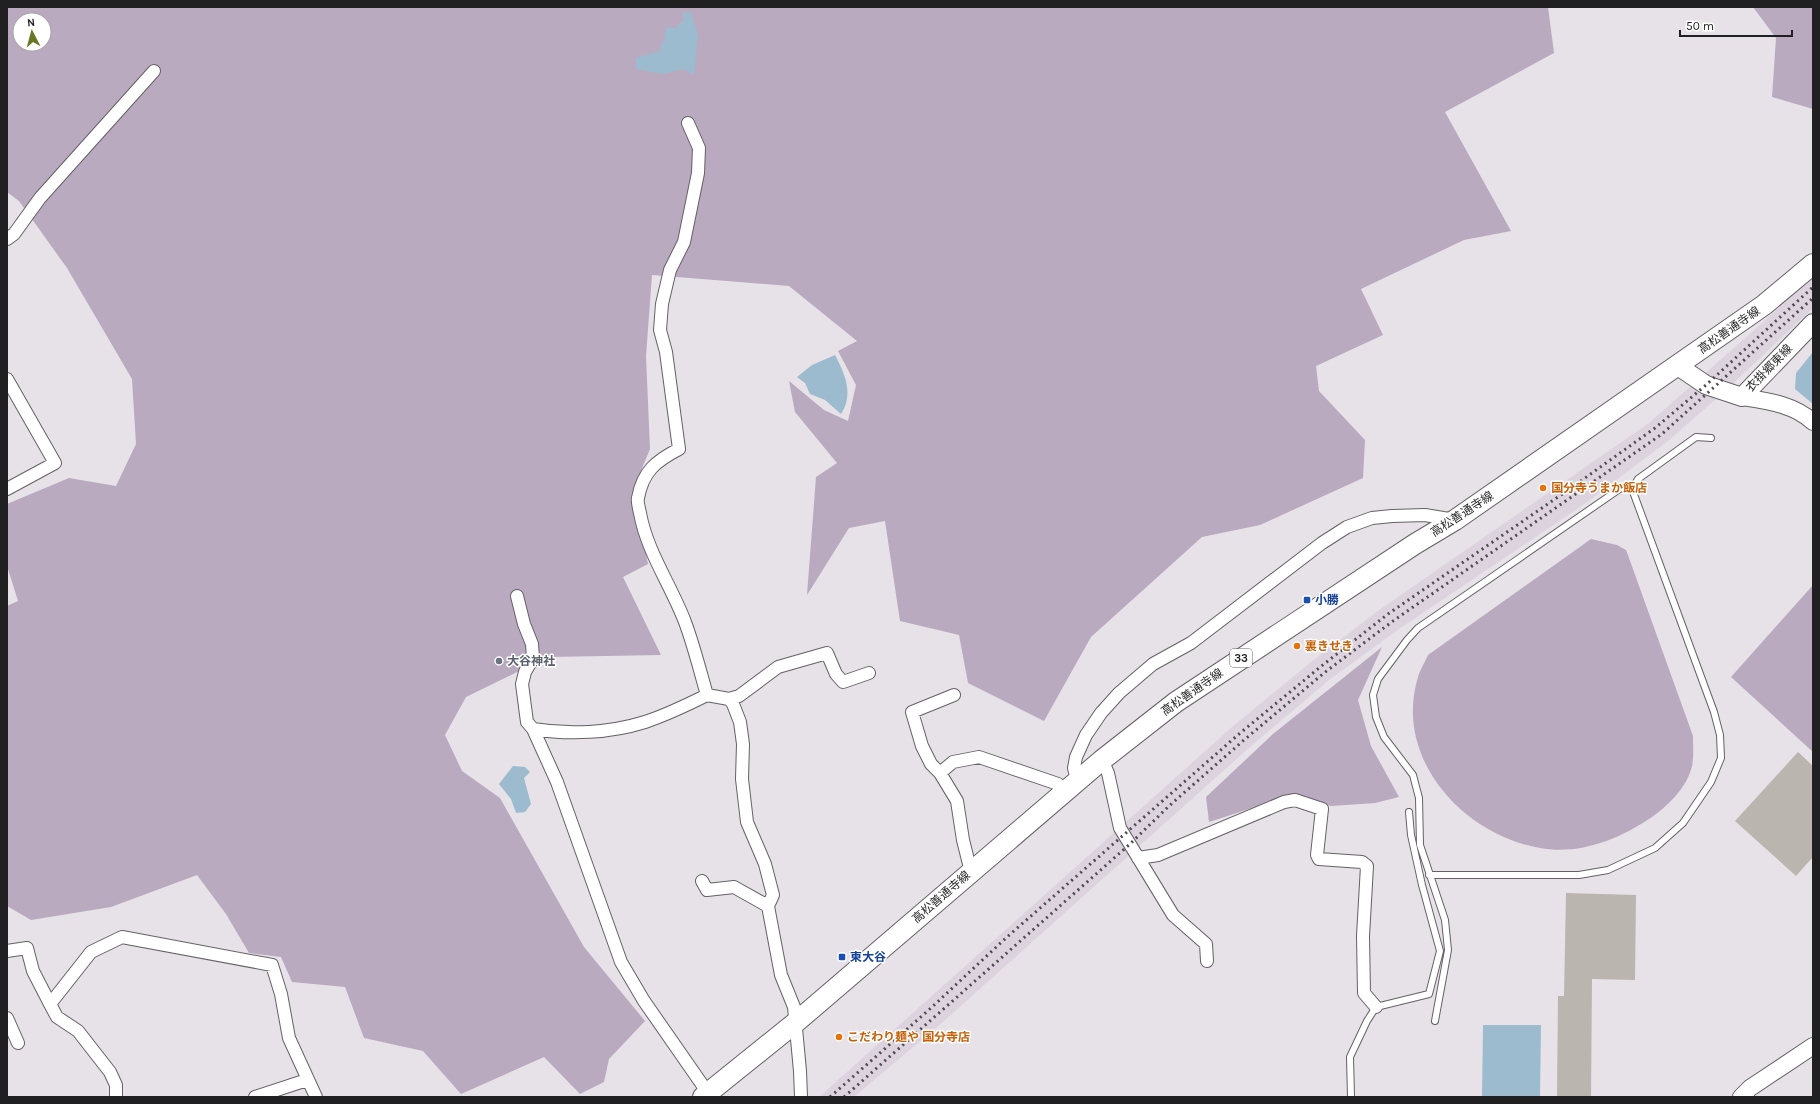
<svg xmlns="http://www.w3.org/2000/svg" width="1820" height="1104" font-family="Karla,'Noto Sans JP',sans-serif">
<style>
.built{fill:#dcd3df}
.green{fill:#b9aabf;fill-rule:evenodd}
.water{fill:#9cbbcf}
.building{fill:#bbb5b0}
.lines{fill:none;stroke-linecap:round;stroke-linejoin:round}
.service-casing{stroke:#656166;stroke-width:8}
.minor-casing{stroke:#656166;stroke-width:14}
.tertiary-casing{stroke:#656166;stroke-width:18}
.secondary-casing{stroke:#656166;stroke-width:20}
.primary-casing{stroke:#656166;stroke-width:22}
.service{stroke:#fff;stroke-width:6}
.minor{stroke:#fff;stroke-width:12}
.tertiary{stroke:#fff;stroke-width:16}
.secondary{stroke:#fff;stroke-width:18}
.primary{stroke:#fff;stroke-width:20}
.rail{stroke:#4d4b4e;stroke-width:3;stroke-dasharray:2 4;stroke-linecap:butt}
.food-dot{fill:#e8710a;stroke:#fff;stroke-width:1.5}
.transit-dot{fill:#1a4fb4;stroke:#fff;stroke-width:1.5}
.worship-dot{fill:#6b7280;stroke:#fff;stroke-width:1.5}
.labels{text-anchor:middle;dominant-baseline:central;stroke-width:3;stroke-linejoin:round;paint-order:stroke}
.shield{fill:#fff;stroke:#636264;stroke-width:1}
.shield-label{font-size:11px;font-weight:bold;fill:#201f21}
.street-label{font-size:12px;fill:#201f21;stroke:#fff}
.food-label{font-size:12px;font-weight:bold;fill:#c56008;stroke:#fff;text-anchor:start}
.transit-label{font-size:12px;font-weight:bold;fill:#164399;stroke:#fff;text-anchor:start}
.worship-label{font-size:12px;font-weight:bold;fill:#5b616d;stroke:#fff;text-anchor:start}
</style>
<rect width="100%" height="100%" fill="#e6e2e8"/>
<path class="built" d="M 1813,278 L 1813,308 L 1724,392 L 1668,441 L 1583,505 L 1399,629 L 1329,680 L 1250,747 L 945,1020 L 854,1097 L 819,1097 L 1232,727 L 1311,662 L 1382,608 L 1649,423 Z"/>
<path class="green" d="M 7,7 L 1548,7 L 1554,53 L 1445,112 L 1511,231 L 1464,240 L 1361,289 L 1383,335 L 1316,366 L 1319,391 L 1365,440 L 1363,478 L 1260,525 L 1202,537 L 1091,637 L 1044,721 L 968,683 L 959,635 L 900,621 L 885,521 L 849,528 L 807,595 L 816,477 L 837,463 L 795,412 L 789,381 L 824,410 L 848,421 L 856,385 L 838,351 L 857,341 L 789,286 L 652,275 L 646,356 L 650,449 L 633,490 L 648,564 L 623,577 L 661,655 L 548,657 L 466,697 L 445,735 L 462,771 L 500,798 L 584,947 L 645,1021 L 609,1059 L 604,1082 L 580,1094 L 544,1057 L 461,1094 L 423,1051 L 364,1038 L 345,987 L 292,982 L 281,957 L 249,953 L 226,914 L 197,875 L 111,907 L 31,920 L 7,906 L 7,606 L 18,601 L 7,566 L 7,504 L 69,478 L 116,486 L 136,444 L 132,379 L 67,268 L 19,201 L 7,192 ZM 20,20 L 44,20 L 44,44 L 20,44 Z
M 1753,7 L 1813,7 L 1813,109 L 1772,97 L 1776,38 Z
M 1591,539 L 1617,545 L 1626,550 L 1629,558 L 1693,736 C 1693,746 1694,756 1692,766 C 1687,788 1667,807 1649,819 C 1617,840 1579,855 1540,848 C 1463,835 1393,758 1418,677 C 1420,670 1425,662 1428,655 Z
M 1813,585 L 1813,752 L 1731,677 Z
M 1382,647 L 1358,700 L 1371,746 L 1399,797 L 1375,803 L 1331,806 L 1289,796 L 1209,822 L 1206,797 L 1273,734 Z"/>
<path class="water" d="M 691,12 L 698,36 L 694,75 L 683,69 L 663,74 L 636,69 L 636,58 L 659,51 L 664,40 L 666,27 L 676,28 L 684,20 L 682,13 Z
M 1813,352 L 1813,404 L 1795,389 L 1796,373 Z
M 835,355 C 845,374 854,394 841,414 L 825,400 L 810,394 L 805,383 L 797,377 L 812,365 Z
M 513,766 L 525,767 L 530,772 L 524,778 L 531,804 L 525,812 L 516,813 L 511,799 L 499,784 Z
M 1483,1025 L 1541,1025 L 1540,1097 L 1482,1097 Z"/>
<path class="building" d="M 1798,752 L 1813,766 L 1813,857 L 1796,876 L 1735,821 Z
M 1566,893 L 1636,895 L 1635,980 L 1592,979 L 1591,1097 L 1557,1097 L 1558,996 L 1564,996 Z"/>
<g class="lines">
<g class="service-casing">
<path id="service" d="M 1429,875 L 1579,875 L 1608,870 L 1655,848 L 1683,823 L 1711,782 L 1721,758 L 1720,735 L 1714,712 L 1632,489
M 1435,1021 L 1448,950 L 1445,920 L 1420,845 L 1419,798 L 1413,775 L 1384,737 L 1376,717 L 1373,695 L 1378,679 L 1407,640 L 1418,628 L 1621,488 L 1632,489 L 1638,479 L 1696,437 L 1711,438
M 1351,1097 L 1350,1057 L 1367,1021 L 1376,1007 L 1429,994 L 1440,951 L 1422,885 L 1411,835 L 1409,812"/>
</g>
<g class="minor-casing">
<path id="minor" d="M 688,123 L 699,148 L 698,173 L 684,242 L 670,270 L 662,304 L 660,330 L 666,352 L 679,449 C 656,461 643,471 638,498 C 637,502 639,508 640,513 C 647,552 671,585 685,622 C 694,646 700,671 707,695 L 729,699 L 733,704 L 740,722 L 743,744 L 742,779 L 747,822 L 765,864 L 773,895 L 768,906 L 781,975 L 794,1007 L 800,1071 L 801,1097
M 7,239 L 14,234 L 40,198 L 154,71
M 7,379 L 55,463 L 7,489
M 517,596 L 524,624 L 532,644 L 533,658 L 525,672 L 522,684 L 527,722 L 533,729 L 557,782 L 621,962 L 644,1001 L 708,1093
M 954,695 L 912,712 L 922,746 L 931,764 L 940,773 L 957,801 L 963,840 L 971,872
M 729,699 L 739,696 L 778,667 L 827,653 L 836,674 L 843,682 L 869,673
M 533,729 C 569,735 610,733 645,722 C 666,715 687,705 707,695
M 1102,760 L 1108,773 L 1120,828 L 1173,915 L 1206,944 L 1207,961
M 940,773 L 953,762 L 979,757 L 1058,784 L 1066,790
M 1077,780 L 1074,768 L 1076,757 L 1086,735 L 1101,713 L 1119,693 L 1153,664 L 1191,643 L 1322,543 L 1347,527 L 1372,518 L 1392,516 L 1425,515 L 1455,520
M 1138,858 L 1158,855 L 1284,802 L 1295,800 L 1322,809 L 1317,855 L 1319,859 L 1362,862 L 1367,866 L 1363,936 L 1364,993 L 1376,1007
M 702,881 L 707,890 L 734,887 L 768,906
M 7,951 L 27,948 L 33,971 L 50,1004 L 57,1017 L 78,1031 L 110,1072 L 116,1085 L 116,1097
M 50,1004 L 91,952 L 122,937 L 272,965 L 281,994 L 289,1038 L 316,1097
M 7,1018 L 18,1043
M 255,1097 L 307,1080"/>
</g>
<g class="tertiary-casing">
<path id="tertiary" d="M 1742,397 C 1767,401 1794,404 1813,422
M 1741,1097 L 1750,1088 L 1813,1046"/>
</g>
<g class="secondary-casing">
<path id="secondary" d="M 1678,366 L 1706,385 L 1742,397 L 1813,323"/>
</g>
<g class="primary-casing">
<path id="primary" d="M 703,1097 L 795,1023 L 1102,760 L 1176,702 L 1415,544 L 1455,520 L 1764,305 L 1813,264"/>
</g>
<use href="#service" class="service"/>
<use href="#minor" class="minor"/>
<use href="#tertiary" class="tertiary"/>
<use href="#secondary" class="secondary"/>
<use href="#primary" class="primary"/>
<path class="rail" d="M 830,1097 L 931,1008 L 1007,937 L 1239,734 L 1319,668 L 1388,614 L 1571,488 L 1655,428 L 1706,385 L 1813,287
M 844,1097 L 1130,844 L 1169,806 L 1244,740 L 1324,673 L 1393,621 L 1662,434 L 1813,298"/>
</g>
<g class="food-dot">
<circle cx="1543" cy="488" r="4"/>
<circle cx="1297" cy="646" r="4"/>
<circle cx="839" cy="1037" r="4"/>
</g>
<g class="transit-dot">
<rect x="1303" y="596" width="8" height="8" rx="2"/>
<rect x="838" y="953" width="8" height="8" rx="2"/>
</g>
<circle class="worship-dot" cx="499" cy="661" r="4"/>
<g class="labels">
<rect class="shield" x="1230" y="649" width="22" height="18" rx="3"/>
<g class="shield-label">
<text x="1241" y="658">33</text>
</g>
<g class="street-label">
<text transform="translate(1729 330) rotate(-35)">高松善通寺線</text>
<text transform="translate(1769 368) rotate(-46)">衣掛郷東線</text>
<text transform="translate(1462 514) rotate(-33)">高松善通寺線</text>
<text transform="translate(1192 692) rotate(-35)">高松善通寺線</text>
<text transform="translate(941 897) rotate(-41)">高松善通寺線</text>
</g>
<g class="food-label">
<text x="1551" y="488">国分寺うまか飯店</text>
<text x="1305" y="646">裏きせき</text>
<text x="847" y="1037">こだわり麺や 国分寺店</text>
</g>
<g class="transit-label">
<text x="1315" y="600">小勝</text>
<text x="850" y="957">東大谷</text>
</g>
<g class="worship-label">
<text x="507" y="661">大谷神社</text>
</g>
</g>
<rect width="1820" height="1104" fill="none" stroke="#201f21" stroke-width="16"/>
<g transform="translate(32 32) rotate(354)"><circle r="19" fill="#ffffff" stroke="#a6a5a6"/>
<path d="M0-3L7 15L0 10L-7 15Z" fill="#677724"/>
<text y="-6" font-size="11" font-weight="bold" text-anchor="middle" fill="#201f21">N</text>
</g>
<path d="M1680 30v6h112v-6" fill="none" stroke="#201f21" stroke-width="2"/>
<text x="1686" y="30" font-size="12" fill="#201f21" stroke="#ffffff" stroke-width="3" paint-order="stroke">50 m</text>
</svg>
